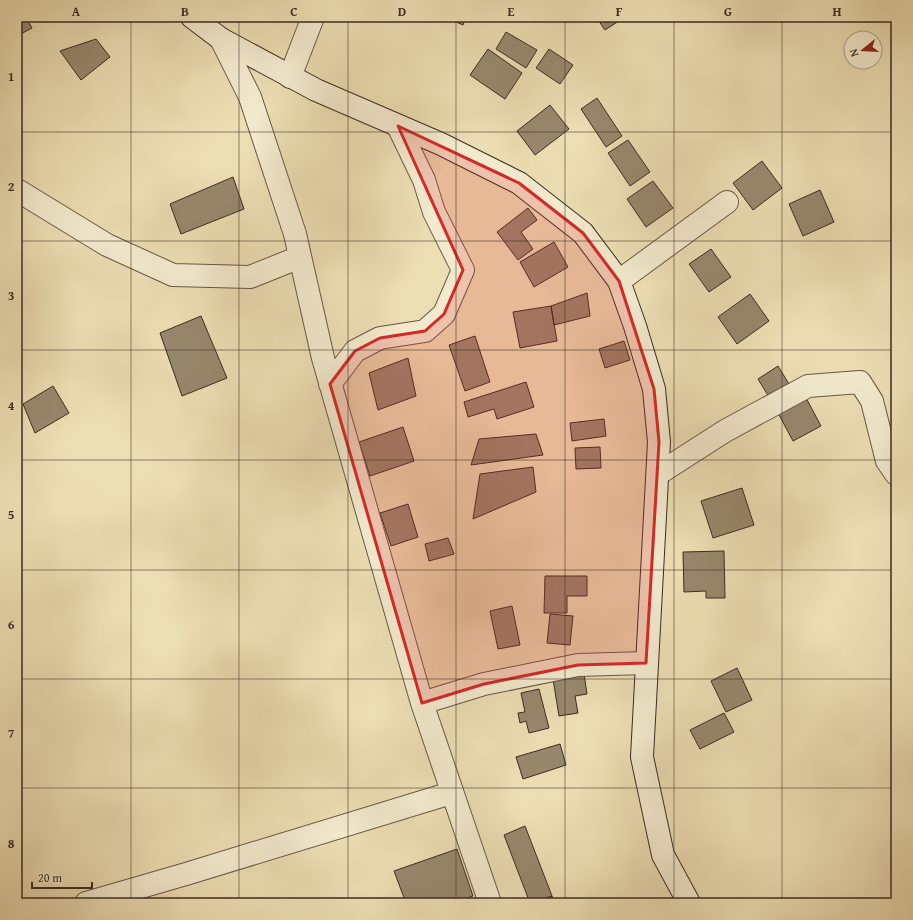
<svg xmlns="http://www.w3.org/2000/svg" width="913" height="920" font-family="'Gentium Book Plus',serif">
<style>
.building{fill:#97886d;stroke:#3b2b22}
.lines{fill:none;stroke-linecap:round;stroke-linejoin:round}
.street-casing{stroke:#675846;stroke-width:24}
.secondary-casing{stroke:#3b2b22;stroke-width:24}
.street{stroke:#f3eace;stroke-width:22}
.secondary{stroke:#f3eace;stroke-width:22}
.marked{fill:#d62828;fill-opacity:0.2;stroke:#d62828;stroke-width:3;stroke-linejoin:round}
.grid{fill:none;stroke:#3b2b22;stroke-width:1;stroke-opacity:0.55}
.neatline{fill:none;stroke:#3b2b22;stroke-width:1.5}
.grid-label{font-size:13px;text-anchor:middle;font-weight:bold;fill:#3b2b22}
</style>
<rect width="100%" height="100%" fill="#ecdeb3"/>
<filter id="stains"><feTurbulence type="fractalNoise" baseFrequency=".005" numOctaves="4"/><feColorMatrix values="0 0 0 0 .2 0 0 0 0 .09 0 0 0 0 .02 0 0 0 .5 -.17"/></filter>
<radialGradient id="worn" r=".72"><stop offset=".6" stop-color="#630" stop-opacity="0"/><stop offset="1" stop-color="#630" stop-opacity=".3"/></radialGradient>
<path class="building" d="M 17,17 L 26,17 L 32,28 L 17,36 Z
M 445,17 L 466,17 L 463,25 Z
M 596,17 L 625,17 L 605,30 Z
M 506,32 L 537,50 L 526,68 L 496,49 Z
M 96,39 L 110,57 L 81,80 L 60,51 Z
M 488,49 L 522,73 L 505,99 L 470,75 Z
M 549,49 L 573,65 L 560,84 L 536,68 Z
M 597,98 L 622,136 L 606,147 L 581,109 Z
M 550,105 L 569,129 L 535,155 L 517,131 Z
M 628,140 L 650,172 L 630,186 L 608,153 Z
M 762,161 L 782,188 L 753,210 L 733,183 Z
M 233,177 L 244,209 L 181,234 L 170,204 Z
M 653,181 L 673,208 L 646,227 L 627,199 Z
M 820,190 L 834,222 L 803,236 L 789,204 Z
M 528,208 L 537,220 L 521,232 L 533,249 L 518,260 L 497,232 Z
M 554,242 L 568,267 L 534,287 L 520,262 Z
M 711,249 L 731,277 L 709,292 L 689,264 Z
M 587,293 L 590,316 L 554,325 L 551,306 Z
M 750,294 L 769,321 L 737,344 L 718,317 Z
M 551,306 L 557,341 L 520,348 L 513,312 Z
M 201,316 L 227,378 L 182,396 L 160,333 Z
M 475,336 L 490,382 L 465,391 L 449,345 Z
M 624,341 L 630,360 L 605,368 L 599,349 Z
M 408,358 L 416,396 L 378,410 L 369,373 Z
M 778,366 L 789,384 L 769,397 L 758,379 Z
M 526,382 L 534,407 L 497,419 L 494,409 L 468,417 L 464,402 Z
M 53,386 L 69,413 L 35,433 L 23,404 Z
M 805,396 L 821,426 L 793,441 L 777,411 Z
M 604,419 L 606,436 L 572,441 L 570,423 Z
M 403,427 L 414,461 L 370,476 L 359,442 Z
M 536,434 L 543,455 L 471,465 L 479,439 Z
M 600,447 L 601,468 L 576,469 L 575,448 Z
M 533,467 L 536,492 L 473,519 L 480,474 Z
M 742,488 L 754,525 L 713,538 L 701,501 Z
M 408,504 L 418,537 L 391,546 L 380,513 Z
M 448,538 L 454,554 L 429,561 L 425,544 Z
M 724,551 L 725,598 L 706,598 L 706,591 L 684,592 L 683,552 Z
M 545,576 L 587,576 L 587,596 L 567,596 L 567,613 L 544,613 Z
M 512,606 L 520,645 L 498,649 L 490,611 Z
M 550,614 L 573,616 L 570,645 L 547,643 Z
M 737,668 L 752,700 L 726,712 L 711,681 Z
M 584,674 L 587,694 L 575,696 L 578,713 L 559,716 L 553,679 Z
M 539,689 L 549,728 L 529,733 L 526,721 L 520,723 L 518,713 L 525,712 L 521,693 Z
M 724,713 L 734,732 L 700,749 L 690,730 Z
M 560,744 L 566,765 L 523,779 L 516,757 Z
M 525,826 L 552,896 L 533,903 L 530,903 L 504,835 Z
M 457,849 L 473,896 L 452,903 L 406,903 L 394,871 Z
M 552,896 L 555,903 L 533,903 Z"/>
<g class="lines">
<g class="street-casing">
<path id="street" d="M 221,39 L 250,97 L 295,234 L 323,358 L 422,703 L 490,903
M 290,77 L 313,17
M 17,190 L 107,245 L 173,275 L 250,277 L 300,257
M 619,281 L 727,202
M 330,384 L 355,351 L 380,338 L 425,331 L 444,314 L 463,270 L 434,212 L 424,180 L 398,126
M 658,474 L 725,431 L 808,386 L 860,382 L 872,401 L 887,461 L 896,474
M 422,703 L 484,684 L 578,665 L 646,663
M 86,903 L 186,874 L 451,793"/>
</g>
<g class="secondary-casing">
<path id="secondary" d="M 192,17 L 221,39 L 316,90 L 441,144 L 519,183 L 583,233 L 619,281 L 635,326 L 654,389 L 659,442 L 642,757 L 663,855 L 689,903"/>
</g>
<use href="#street" class="street"/>
<use href="#secondary" class="secondary"/>
</g>
<path class="marked" d="M 398,126 L 519,183 L 583,233 L 619,281 L 654,389 L 659,442 L 646,663 L 578,665 L 484,684 L 422,703 L 330,384 L 355,351 L 380,338 L 425,331 L 444,314 L 463,270 Z"/>
<path class="grid" d="M 131,17 L 131,903M 239,17 L 239,903M 348,17 L 348,903M 456,17 L 456,903M 565,17 L 565,903M 674,17 L 674,903M 782,17 L 782,903M 17,132 L 896,132M 17,241 L 896,241M 17,350 L 896,350M 17,460 L 896,460M 17,570 L 896,570M 17,679 L 896,679M 17,788 L 896,788"/>
<rect width="913" height="920" fill="none" stroke="#ecdeb3" stroke-width="44"/>
<g transform="translate(863 50) rotate(252)"><circle r="19" fill="#f3eace" stroke="#a99e89"/>
<path d="M0-3L7 15L0 10L-7 15Z" fill="#8f2418"/>
<text y="-6" font-size="11" font-weight="bold" text-anchor="middle" fill="#3b2b22">N</text>
</g>
<path d="M32 882v6h60v-6" fill="none" stroke="#3b2b22" stroke-width="2"/>
<text x="38" y="882" font-size="12" fill="#3b2b22" stroke="#f3eace" stroke-width="3" paint-order="stroke">20 m</text>
<rect x="22" y="22" width="869" height="876" class="neatline"/>
<g class="grid-label">
<text x="76" y="16">A</text>
<text x="185" y="16">B</text>
<text x="294" y="16">C</text>
<text x="402" y="16">D</text>
<text x="511" y="16">E</text>
<text x="619" y="16">F</text>
<text x="728" y="16">G</text>
<text x="837" y="16">H</text>
<text x="11" y="81">1</text>
<text x="11" y="191">2</text>
<text x="11" y="300">3</text>
<text x="11" y="410">4</text>
<text x="11" y="519">5</text>
<text x="11" y="629">6</text>
<text x="11" y="738">7</text>
<text x="11" y="848">8</text>
</g>
<rect width="100%" height="100%" filter="url(#stains)"/>
<rect width="100%" height="100%" fill="url(#worn)"/>
</svg>
